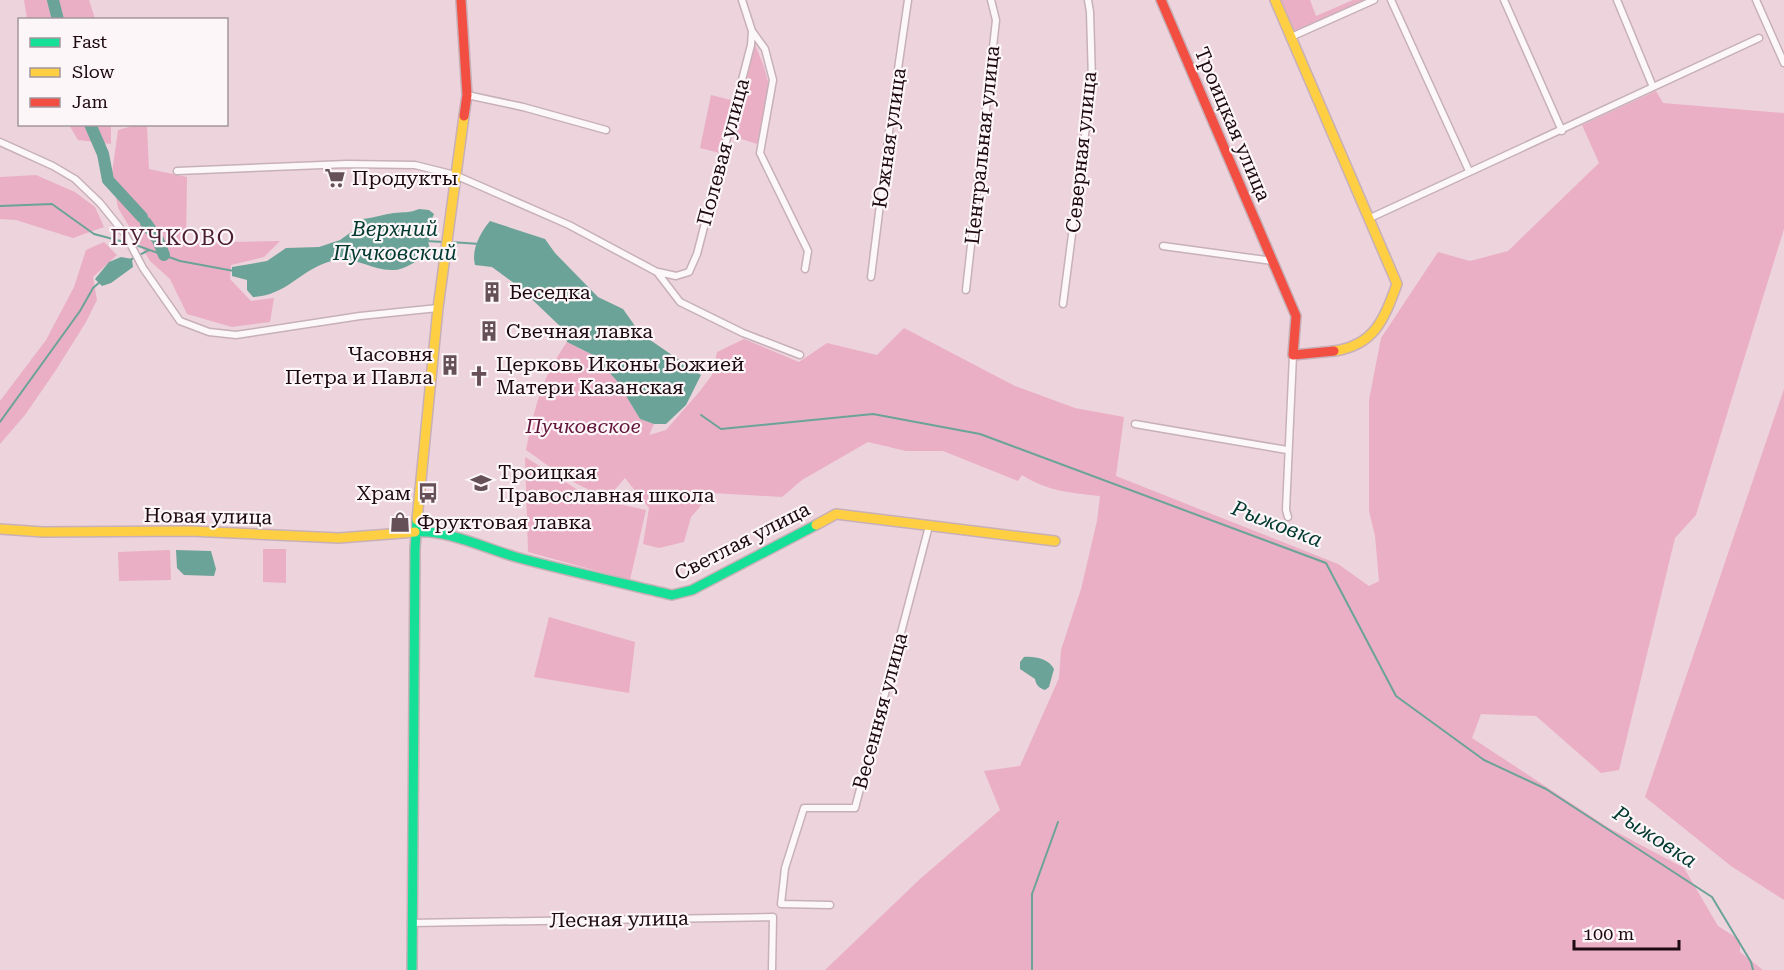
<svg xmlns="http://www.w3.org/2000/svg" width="1784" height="970" font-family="'Roboto Serif',serif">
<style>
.green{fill:#eaafc4}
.water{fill:#6ca398}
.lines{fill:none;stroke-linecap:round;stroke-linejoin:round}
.stream{stroke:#6ca398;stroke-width:2}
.river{stroke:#6ca398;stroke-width:12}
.street-casing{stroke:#c7b0b8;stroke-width:9}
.fast-casing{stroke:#c7b0b8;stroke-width:12}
.slow-casing{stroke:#c7b0b8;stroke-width:12}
.jam-casing{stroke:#c7b0b8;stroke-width:12}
.street{stroke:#fcf8fa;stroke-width:6}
.fast{stroke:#16e098;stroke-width:9}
.slow{stroke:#ffcf43;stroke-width:9}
.jam{stroke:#f24e42;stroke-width:9}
.labels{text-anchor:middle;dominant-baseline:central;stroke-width:4.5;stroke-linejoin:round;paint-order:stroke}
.street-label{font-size:20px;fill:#1d0911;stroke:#fdf6f8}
.poi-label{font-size:20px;fill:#1d0911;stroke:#fdf6f8;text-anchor:start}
.park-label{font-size:20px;font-style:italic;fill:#62153a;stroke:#fdf6f8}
.water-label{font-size:21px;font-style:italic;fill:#00392f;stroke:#fdf6f8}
.quarter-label{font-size:22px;letter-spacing:1.5px;fill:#4b1e31;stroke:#fdf6f8}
</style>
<rect width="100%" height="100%" fill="#edd3dc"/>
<path class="green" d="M 24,0 L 89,0 L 95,19 L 27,19 Z
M 1278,0 L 1310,0 L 1316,16 L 1353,0 L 1365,0 L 1295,31 L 1291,29 Z
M 755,44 L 764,67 L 770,89 L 757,144 L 732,136 Z
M 1656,91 L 1663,103 L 1784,113 L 1784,229 L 1696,515 L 1675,538 L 1619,770 L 1601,773 L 1536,716 L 1481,714 L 1472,738 L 1609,828 L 1684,868 L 1718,926 L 1740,940 L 1740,952 L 1763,970 L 825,970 L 920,879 L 1000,810 L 984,771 L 1020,766 L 1059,678 L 1061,650 L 1081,589 L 1097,521 L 1100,496 C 1072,493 1046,491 1022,475 L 1018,481 L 943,451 L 906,451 L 868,442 L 802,480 L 782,497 L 712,493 L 691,517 L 684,542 L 659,548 L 643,544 L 649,508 L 625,478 L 611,494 C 582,494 550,466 526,450 C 535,406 541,379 567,342 L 593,355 L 617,381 L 640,419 L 654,424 L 649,435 L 666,430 L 700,391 L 712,375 L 717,352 L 744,339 L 799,362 L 827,343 L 877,355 L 904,328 L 1015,386 L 1075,408 L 1124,417 L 1116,476 L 1338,564 L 1369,586 L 1379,581 L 1375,536 L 1369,511 L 1369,400 L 1381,338 L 1438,252 L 1470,261 L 1508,251 L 1599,163 L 1582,125 Z
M 711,95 L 735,101 L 720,153 L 700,148 Z
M 140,124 L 147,125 L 149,169 L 187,177 L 186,243 L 280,241 L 264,257 L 231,265 L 230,279 L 251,301 L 274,298 L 270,322 L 232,327 L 187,314 L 170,279 L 150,261 L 118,208 L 112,173 L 118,130 Z
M 69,125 L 111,125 L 111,144 L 78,140 Z
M 36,175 L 75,192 L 95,207 L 104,227 L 73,238 L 16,220 L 0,219 L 0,177 Z
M 104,242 L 117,255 L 93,277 L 97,300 L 86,322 L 56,370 L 25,415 L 0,444 L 0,401 L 46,340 L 74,287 L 86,250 Z
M 1784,389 L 1784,900 L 1731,866 L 1645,797 Z
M 525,457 L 591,498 L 646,510 L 630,580 L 528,552 Z
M 263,549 L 286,549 L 286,583 L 263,582 Z
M 170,550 L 171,580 L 119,581 L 118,552 Z
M 549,617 L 635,642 L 629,693 L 534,677 Z"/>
<path class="water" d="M 419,209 L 429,210 L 434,214 L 430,223 L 435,229 L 428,241 L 430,249 L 426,258 C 413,261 405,271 391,270 C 368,269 352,254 328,262 C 298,272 287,295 253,297 L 247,290 L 247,280 L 232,276 L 232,267 L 267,261 L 286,248 L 319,247 L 340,240 L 354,230 L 363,219 C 374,218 384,214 394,213 C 403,212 410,213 419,209 Z
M 490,221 L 545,239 L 555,253 L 598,297 L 623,309 L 640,333 L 701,375 L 686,405 L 666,424 L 654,424 L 640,419 L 617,381 L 593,355 L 567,342 L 564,330 L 518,286 L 492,267 L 475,265 C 471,250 480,233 490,221 Z
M 121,257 L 132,259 L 133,267 L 111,283 L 102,286 L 95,279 L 109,262 Z
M 176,550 L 211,551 L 216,569 L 214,576 L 184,575 L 177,568 Z
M 1024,657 C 1035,656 1049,659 1054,669 L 1049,687 L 1045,690 C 1039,688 1036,685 1035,679 L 1020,669 L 1020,662 Z"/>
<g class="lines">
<path class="stream" d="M 0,206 L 52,204 L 94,234 L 128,243
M 426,241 L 444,242
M 450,242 L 480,244
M 133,244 L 180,261 L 234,271
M 130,260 L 149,250
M 701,415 L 721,429 L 873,414 L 980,434 L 1326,563 L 1396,696 L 1484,760 L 1546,789 L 1712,897 L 1751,962 L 1753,970
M 0,422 L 80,311 L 93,288 L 101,281
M 1032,970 L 1032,894 L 1058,822"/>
<path class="river" d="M 53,0 L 58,20
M 90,124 L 103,154 L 108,180 L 142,217
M 146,223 L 158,240 L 164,255"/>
<g class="street-casing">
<path id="street" d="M 1391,0 L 1469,171
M 1504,0 L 1562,131
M 1617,0 L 1653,87
M 1756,0 L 1784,63
M 752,31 L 765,49 L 773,80 L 760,153 L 808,251 L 805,269
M 1291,37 L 1374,0
M 467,95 L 523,107 L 606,130
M 0,142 L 53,166 L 75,179 L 100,203 L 125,234 L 143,268 L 180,321 L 209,332 L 236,335 L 360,316 L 438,308
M 177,171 L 347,164 L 415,165 L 455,175 L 569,225 L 657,272 L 680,302 L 743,333 L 800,355
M 1368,219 L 1759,38
M 1163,246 L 1273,261
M 658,272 L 676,276 L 689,272 L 697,254 L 751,45 L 752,31 L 742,0
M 871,277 L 890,124 L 908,0
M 966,290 L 996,20 L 991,0
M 1063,304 L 1092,80 L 1090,12 L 1088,0
M 1135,424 L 1287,450
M 1288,517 L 1286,510 L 1293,355
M 830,905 L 781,904 L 785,868 L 804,808 L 855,808 L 929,526
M 411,923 L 773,917 L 772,970"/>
</g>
<g class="fast-casing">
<path id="fast" d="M 415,532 C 449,529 490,551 523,559 C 572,572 622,583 672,595 L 692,590 L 816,525
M 412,970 L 415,549 L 417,520"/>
</g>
<g class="slow-casing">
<path id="slow" d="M 1275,0 L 1397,284 C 1384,319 1375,345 1334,351
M 417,520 L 438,308 L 464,116
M 816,525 L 836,514 L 1055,541
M 0,529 L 43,532 L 190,531 L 339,538 L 415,532"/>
</g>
<g class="jam-casing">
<path id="jam" d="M 461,0 L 467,95 L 464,116
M 1161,0 L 1296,316 L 1293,355 L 1334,351"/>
</g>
<use href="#street" class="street"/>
<use href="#fast" class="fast"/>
<use href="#slow" class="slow"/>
<use href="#jam" class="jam"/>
</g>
<defs>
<g id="supermarket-bare" transform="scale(1.62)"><path d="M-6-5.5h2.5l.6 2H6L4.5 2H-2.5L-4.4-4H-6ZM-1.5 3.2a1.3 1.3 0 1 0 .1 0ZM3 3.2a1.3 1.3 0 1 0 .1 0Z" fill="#665058" stroke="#fdf6f8" stroke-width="2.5" paint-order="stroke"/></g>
<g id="building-bare" transform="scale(1.62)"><path d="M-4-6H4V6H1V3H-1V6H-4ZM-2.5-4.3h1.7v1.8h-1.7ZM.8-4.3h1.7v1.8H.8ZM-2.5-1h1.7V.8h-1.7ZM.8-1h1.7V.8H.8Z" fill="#665058" stroke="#fdf6f8" stroke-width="2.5" paint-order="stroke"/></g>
<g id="church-bare" transform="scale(1.62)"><path d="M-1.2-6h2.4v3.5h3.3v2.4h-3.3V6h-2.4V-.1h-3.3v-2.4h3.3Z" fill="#665058" stroke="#fdf6f8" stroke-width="2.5" paint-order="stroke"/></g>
<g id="school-bare" transform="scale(1.62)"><path d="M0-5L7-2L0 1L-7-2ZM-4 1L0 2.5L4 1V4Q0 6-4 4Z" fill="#665058" stroke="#fdf6f8" stroke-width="2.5" paint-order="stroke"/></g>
<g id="bus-bare" transform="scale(1.62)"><path d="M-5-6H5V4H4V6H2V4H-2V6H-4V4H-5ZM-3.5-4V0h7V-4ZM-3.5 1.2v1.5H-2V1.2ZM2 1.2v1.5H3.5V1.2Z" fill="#665058" stroke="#fdf6f8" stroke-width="2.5" paint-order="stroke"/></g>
<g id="shop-bare" transform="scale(1.62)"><path d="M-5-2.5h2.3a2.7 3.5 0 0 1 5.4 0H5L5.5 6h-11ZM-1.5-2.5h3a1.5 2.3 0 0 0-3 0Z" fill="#665058" stroke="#fdf6f8" stroke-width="2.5" paint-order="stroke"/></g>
</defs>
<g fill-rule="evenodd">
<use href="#supermarket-bare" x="335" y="178"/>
<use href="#building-bare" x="492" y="292"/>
<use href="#building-bare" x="489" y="331"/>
<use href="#building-bare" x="450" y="365"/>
<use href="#church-bare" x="479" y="376"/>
<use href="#school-bare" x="481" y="483"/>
<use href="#bus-bare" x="428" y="493"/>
<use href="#shop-bare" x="400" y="522"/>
</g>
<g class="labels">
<g class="street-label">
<text transform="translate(1233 124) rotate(67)">Троицкая улица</text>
<text transform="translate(889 138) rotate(-82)">Южная улица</text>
<text transform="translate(982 145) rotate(-84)">Центральная улица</text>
<text transform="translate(723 152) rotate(-75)">Полевая улица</text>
<text transform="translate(1081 152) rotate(-84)">Северная улица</text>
<text transform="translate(208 516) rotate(1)">Новая улица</text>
<text transform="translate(742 541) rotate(-27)">Светлая улица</text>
<text transform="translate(880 711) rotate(-75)">Весенняя улица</text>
<text transform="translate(619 919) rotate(-1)">Лесная улица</text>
</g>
<g class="poi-label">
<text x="352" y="178">Продукты</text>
<text x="509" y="292">Беседка</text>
<text x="506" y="331">Свечная лавка</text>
<text x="433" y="354" text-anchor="end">Часовня<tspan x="433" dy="23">Петра и Павла</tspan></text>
<text x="496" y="364">Церковь Иконы Божией<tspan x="496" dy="23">Матери Казанская</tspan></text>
<text x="498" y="472">Троицкая<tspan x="498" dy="23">Православная школа</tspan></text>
<text x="411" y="493" text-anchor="end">Храм</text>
<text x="417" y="522">Фруктовая лавка</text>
</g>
<g class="park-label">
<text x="583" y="426">Пучковское</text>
</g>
<g class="water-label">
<text x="395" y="229">Верхний<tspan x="395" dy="24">Пучковский</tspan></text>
<text transform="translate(1277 524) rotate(21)">Рыжовка</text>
<text transform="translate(1655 837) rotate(33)">Рыжовка</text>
</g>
<g class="quarter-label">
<text x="173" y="237">ПУЧКОВО</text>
</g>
</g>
<rect x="18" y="18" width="210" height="108" fill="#fdf6f8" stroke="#a3979c" stroke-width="1.5"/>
<rect x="30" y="38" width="30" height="9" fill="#16e098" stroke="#a3979c" stroke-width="1.5"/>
<text x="72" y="48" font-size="18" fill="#1d0911">Fast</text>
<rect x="30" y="68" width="30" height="9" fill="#ffcf43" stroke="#a3979c" stroke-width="1.5"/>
<text x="72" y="78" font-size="18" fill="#1d0911">Slow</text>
<rect x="30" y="98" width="30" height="9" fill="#f24e42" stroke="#a3979c" stroke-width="1.5"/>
<text x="72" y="108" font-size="18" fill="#1d0911">Jam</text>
<path d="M1574 940v9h105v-9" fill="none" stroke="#1d0911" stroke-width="3"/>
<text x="1583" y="940" font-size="18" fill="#1d0911" stroke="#fdf6f8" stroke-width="4.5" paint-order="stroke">100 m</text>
</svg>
